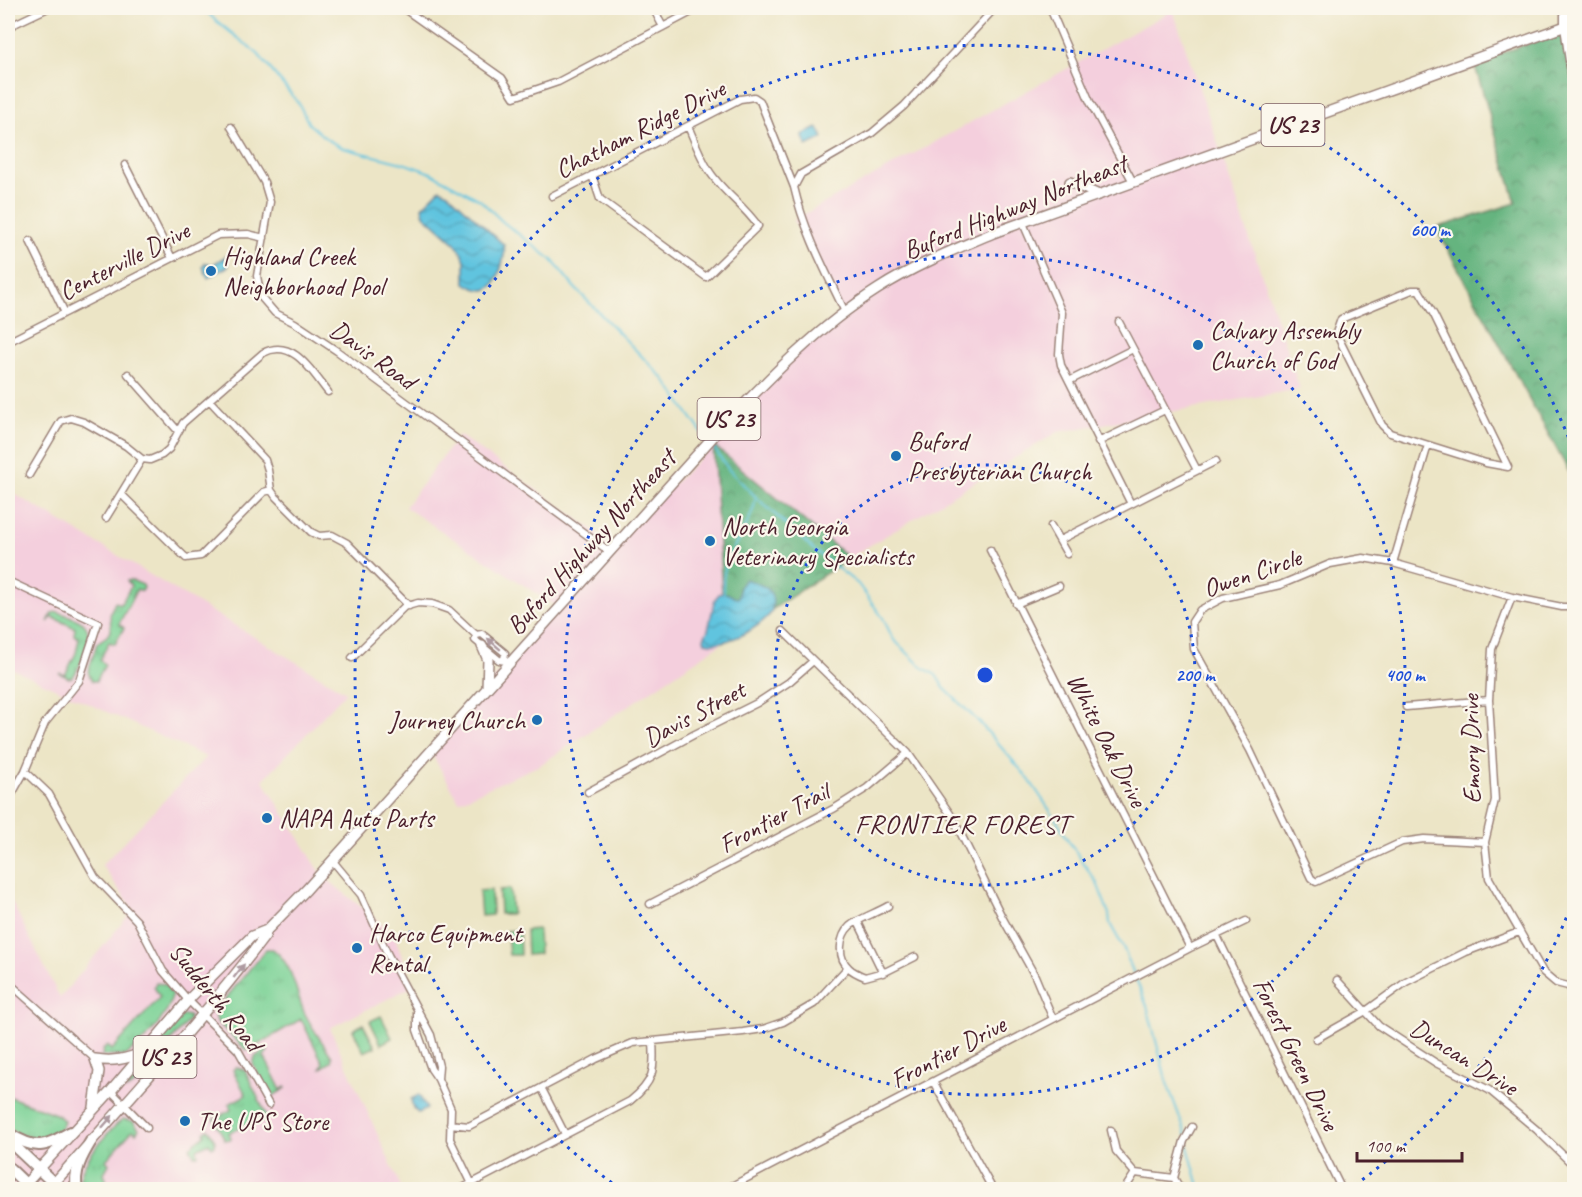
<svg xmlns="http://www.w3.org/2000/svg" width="1582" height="1197" font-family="Caveat,sans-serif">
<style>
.built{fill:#f4cfdd}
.grass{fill:url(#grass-tufts);stroke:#637860;stroke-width:1.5}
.forest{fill:url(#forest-crowns);stroke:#586a55;stroke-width:1.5}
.garden{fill:#7cd296;stroke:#637860;stroke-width:1.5}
.water{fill:url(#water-waves);stroke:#567285;stroke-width:1.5}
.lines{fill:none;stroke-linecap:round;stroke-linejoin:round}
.stream{stroke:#61c4df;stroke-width:2}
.street-casing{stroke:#9b8278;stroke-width:9}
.secondary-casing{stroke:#9b8278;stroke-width:11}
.primary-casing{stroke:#9b8278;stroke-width:12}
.highway-casing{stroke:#9b8278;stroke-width:14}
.street{stroke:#fff;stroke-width:6}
.secondary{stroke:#fff;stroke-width:8}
.primary{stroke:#fff;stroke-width:9}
.highway{stroke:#fff;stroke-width:10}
.oneway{fill:#ae9aa0}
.ring{fill:none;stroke:#1d4ed8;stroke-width:3;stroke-dasharray:3 6}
.poi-dot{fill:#1f6fb2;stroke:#fbf7ec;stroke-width:2}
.labels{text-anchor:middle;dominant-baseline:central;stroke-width:4.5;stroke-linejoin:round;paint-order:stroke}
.shield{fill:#fbf7ec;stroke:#7f6065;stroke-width:1.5}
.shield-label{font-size:24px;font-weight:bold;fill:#4a1f2b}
.street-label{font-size:26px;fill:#4a1f2b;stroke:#fbf7ec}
.poi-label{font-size:26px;fill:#4a1f2b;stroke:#fbf7ec;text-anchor:start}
.neighbourhood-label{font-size:27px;letter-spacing:1.5px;fill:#4a1f2b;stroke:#fbf7ec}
.centre{fill:#1d4ed8;stroke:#fbf7ec;stroke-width:3}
.ring-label{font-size:18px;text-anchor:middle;font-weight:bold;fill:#1d4ed8;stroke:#fbf7ec;stroke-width:4.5;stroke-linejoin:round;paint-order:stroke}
</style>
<defs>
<pattern id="grass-tufts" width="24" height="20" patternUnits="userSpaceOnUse" patternTransform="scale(1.5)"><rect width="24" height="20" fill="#7cd296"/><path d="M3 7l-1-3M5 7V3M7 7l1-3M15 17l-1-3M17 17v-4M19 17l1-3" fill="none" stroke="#6db481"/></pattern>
<pattern id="forest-crowns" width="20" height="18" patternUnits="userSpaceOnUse" patternTransform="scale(1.5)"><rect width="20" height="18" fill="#65b47f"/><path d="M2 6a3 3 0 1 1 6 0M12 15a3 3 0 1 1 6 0" fill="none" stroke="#559268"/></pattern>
<pattern id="water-waves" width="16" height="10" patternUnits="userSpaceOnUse" patternTransform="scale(1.5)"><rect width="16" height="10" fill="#61c4df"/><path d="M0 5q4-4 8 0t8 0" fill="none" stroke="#529fb5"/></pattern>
</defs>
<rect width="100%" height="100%" fill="#fbf7ec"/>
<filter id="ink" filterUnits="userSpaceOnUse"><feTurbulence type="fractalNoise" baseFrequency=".0167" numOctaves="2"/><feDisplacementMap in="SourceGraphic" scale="12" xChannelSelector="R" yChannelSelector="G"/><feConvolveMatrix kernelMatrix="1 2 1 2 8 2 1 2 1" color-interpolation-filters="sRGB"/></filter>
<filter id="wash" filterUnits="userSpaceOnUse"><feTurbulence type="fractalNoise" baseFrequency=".008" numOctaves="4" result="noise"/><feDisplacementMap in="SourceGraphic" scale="24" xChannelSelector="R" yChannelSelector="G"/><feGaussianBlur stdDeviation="1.35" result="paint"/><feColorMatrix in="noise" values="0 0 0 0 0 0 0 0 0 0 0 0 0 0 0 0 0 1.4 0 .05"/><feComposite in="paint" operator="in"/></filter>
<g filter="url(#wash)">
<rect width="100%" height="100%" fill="#ece5c6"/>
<path class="built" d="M 1173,10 L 1300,389 L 1058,432 L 849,558 L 713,446 L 725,641 L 540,765 L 459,801 L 430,751 L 557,607 L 405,507 L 459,435 L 613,544 L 713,445 L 777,366 L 839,314 L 794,220 Z
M 8,490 L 346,692 L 263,780 L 322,875 L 394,934 L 413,986 L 330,1028 L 402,1189 L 8,1189 L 8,894 L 60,998 L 133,910 L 102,865 L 206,757 L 8,667 Z"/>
<path class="grass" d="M 131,580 L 143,585 L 144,588 L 142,591 L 137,589 L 119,624 L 124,628 L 115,644 L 109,642 L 100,660 L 105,665 L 96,681 L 92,681 L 88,672 L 97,643 L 107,636 L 111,630 L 110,613 L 115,602 L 121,604 L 131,586 L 127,581 Z
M 58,612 C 66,615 78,618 84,624 C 95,634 80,667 73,677 L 69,678 L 59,673 L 65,675 L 76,653 L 79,638 L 74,635 L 75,628 L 52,617 L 48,622 L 52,613 Z
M 266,949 L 273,949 C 293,964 295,990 304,1012 C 312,1028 322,1042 332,1057 L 331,1062 L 321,1068 L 323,1063 L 301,1019 L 251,1049 L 246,1050 L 217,1022 L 215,1014 L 218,1008 Z
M 156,983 L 165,984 L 172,995 C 169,1017 142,1044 125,1056 L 102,1056 L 103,1050 L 108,1046 L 112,1050 L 160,997 L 154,987 Z
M 183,1015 L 189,1016 L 189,1020 L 146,1070 L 136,1084 L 126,1090 L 130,1080 L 151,1056 L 160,1039 Z
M 266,1049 L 268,1051 L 264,1056 L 281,1090 L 285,1087 L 286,1088 L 273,1096 L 268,1094 L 253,1064 L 255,1057 Z
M 236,1067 L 245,1070 L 267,1117 L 264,1122 L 260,1118 L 229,1133 L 231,1139 L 225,1140 L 214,1119 L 231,1110 L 229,1104 L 246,1095 L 233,1070 Z
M 10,1097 L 58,1115 L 64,1121 C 63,1127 60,1129 56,1133 C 40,1149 22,1138 8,1127 L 8,1098 Z
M 123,1119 L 133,1121 L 139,1129 L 136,1133 L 133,1130 L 106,1160 L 109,1164 L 104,1173 L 109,1189 L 80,1190 C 74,1168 107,1132 123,1119 Z
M 208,1129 L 215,1140 L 215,1145 L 212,1147 L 209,1143 L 197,1149 L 198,1155 L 194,1155 L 190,1147 L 205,1135 L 204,1132 Z"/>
<path class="forest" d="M 1574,27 L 1574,481 L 1436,228 L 1516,203 L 1474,63 Z
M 713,445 L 849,558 L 725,641 Z"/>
<path class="garden" d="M 510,889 L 512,914 L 500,914 L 499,890 Z
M 491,890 L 492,915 L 481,916 L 479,891 Z
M 538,929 L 539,954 L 527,955 L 526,930 Z
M 519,930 L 520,955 L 509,955 L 507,931 Z
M 381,1016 L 392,1038 L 381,1044 L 370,1021 Z
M 363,1024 L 375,1047 L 364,1052 L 353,1030 Z"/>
<path class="water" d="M 818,128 L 823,138 L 807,146 L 802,135 Z
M 440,189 L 448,193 L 504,245 C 506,255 498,285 488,289 C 480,292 471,287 465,283 L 465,261 L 463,255 L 455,243 L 424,215 L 422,207 Z
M 226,256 L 229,266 L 208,278 L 203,267 L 205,263 L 209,263 L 212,265 Z
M 745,579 C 764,585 778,589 771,613 C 757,629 727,647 705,642 L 704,638 L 708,630 L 715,599 L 720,593 C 731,591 731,598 738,598 L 740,586 Z
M 419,1095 L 427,1109 L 418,1113 L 413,1108 L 411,1099 Z"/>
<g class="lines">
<path class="stream" d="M 203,8 L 214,19 L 258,54 L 299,104 L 309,124 L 328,140 L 343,148 L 406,164 L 431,173 L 480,200 L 503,222 L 552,260 L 574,287 L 664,379 L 707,440
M 711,444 L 729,470 L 756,497 L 814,550 L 858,584 L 883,618 L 893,639 L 922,667 L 936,675 L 944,688 L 979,722 L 1028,778 L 1059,824 L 1068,840 L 1097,883 L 1109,914 L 1110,924 L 1123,947 L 1147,1006 L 1167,1083 L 1186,1134
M 724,593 C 717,555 751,533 756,497
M 1186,1140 L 1200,1190"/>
</g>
</g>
<g filter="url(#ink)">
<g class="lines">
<g class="street-casing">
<path id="street" d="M 403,8 L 502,78 L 514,97 L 558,82 L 699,8
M 653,8 L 663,27
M 1050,8 L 1090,102 L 1133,182
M 8,27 L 48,8
M 231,127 L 264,182 L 270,202 L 257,276 L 261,297 L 275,313 L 295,323 L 337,351 L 610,552
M 125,165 L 172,258
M 592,175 L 600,199 L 706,277 L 758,226 C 744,205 721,191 708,169 C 700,156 694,140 688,126
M 552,196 L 740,99 L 754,97 L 760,101 L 794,187
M 1023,223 L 1062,313 L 1059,354 L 1061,365 L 1131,504 L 1216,461
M 30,241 L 65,313
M 1412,290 L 1419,290 L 1434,315 L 1508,467 L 1486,463 L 1390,433 L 1382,425 L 1336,333 L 1341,319 Z
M 845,312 C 826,272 804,231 794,187 L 801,174 L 872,133 L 904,106 L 995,8
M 1119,322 L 1197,470
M 8,342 L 218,235 L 248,234 L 264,238
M 128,374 L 178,431
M 1069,381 L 1133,349
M 209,400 L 265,460 L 268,470 L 271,490 L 276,497 L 311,532 L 319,536 L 332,535 L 347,543 L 409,606
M 1098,442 L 1165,410
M 29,475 L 61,421 L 71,418 L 84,422 L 126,446 L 142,459 L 150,460 L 162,455 L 169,449 L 183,423 L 263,353 C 293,337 312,372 328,392
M 121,494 L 186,558 L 201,556 L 264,492 L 271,490
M 106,518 L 142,459
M 1051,526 L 1067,554
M 1060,540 L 1131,504
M 990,550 L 1190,948
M 1393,563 L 1428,445
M 8,581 L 98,623 L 79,681 L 45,723 L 25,771 L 8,801
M 1512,597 L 1492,649 L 1489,700 L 1495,800 L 1485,842 L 1489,878 L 1543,972 L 1556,983 L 1568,986 L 1574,992
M 1016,604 L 1059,586
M 783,631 L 908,753 L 953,818 L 1002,917 L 1035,976 L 1053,1019
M 476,635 L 475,640 L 499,660 L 506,661
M 352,658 L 404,607 L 418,603 L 432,604 L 449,610 L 476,635 L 482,634 L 505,653 L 504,660
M 1406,707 L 1489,700
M 25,771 L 49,794 L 95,877 L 137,921 L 163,971 L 188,1000 L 238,1050 L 269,1105
M 588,792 L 695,734 L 757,703 L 789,682 L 813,661
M 1485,842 L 1424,839 L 1402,842 L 1316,882 L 1311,878 L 1250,750 L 1194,649 L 1192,622 L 1200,610 L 1223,598 L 1280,585 L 1330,564 L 1363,558 L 1393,563 L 1512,597 L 1562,607 L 1574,607
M 332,860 L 361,895 L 388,955 L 431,1035 L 439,1066 L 438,1079
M 650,904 L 835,808 L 867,788 L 908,753
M 888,906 C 876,913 860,918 850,926 C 839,936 837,958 849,968 C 853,972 860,975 865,977 L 887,971 L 915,957
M 858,922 L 883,973
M 1217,936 L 1342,1190
M 1337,980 L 1379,1026 L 1436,1063 L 1489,1090 L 1537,1130 L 1569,1161 L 1574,1163
M 8,982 L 95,1059
M 417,1011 L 417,1030 L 431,1069 L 438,1079 L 451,1109 L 450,1139 L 471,1182
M 1316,1039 L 1366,1011 L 1406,982 L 1466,952 L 1519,932
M 934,1083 L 993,1190
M 542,1089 L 565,1134
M 111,1091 L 147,1128
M 450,1124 L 469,1126 L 596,1059 L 633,1043 L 743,1032 L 763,1029 L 783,1022 L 814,1004 L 848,967
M 1111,1130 L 1116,1151 L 1135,1173 L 1174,1178
M 1174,1178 L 1184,1141 L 1192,1127
M 1174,1178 L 1181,1190
M 459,1190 L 630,1101 C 654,1082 655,1070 653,1042
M 724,1190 L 1190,948 L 1246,921
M 1124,1190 L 1135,1173"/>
</g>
<g class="secondary-casing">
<path id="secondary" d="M 1565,8 L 1565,27 L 1574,88"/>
</g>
<g class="primary-casing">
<path id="primary" d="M 1070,182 L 1099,195
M 482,646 L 488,660 L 487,688
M 94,1107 L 99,1071 L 95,1059 C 114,1062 126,1059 144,1052
M 20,1190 L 111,1091 L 192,996 L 252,936 L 267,930
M 48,1190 C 122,1106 198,1025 265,936 L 267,930 L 306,890 L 720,429 C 769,378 818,327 878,289 C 914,266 953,250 993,233 L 1574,23"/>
</g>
<g class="highway-casing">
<path id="highway" d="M 9,1134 C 37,1151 44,1147 71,1132
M 8,1140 L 61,1190
M 8,1167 L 32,1190
M 77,1190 C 73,1171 82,1156 91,1141"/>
</g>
<use href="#street" class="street"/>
<use href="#secondary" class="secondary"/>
<use href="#primary" class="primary"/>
<use href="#highway" class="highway"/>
</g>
<defs><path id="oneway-solid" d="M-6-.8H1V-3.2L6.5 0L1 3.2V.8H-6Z" transform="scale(1.5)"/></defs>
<g class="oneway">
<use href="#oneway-solid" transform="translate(494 644) rotate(-139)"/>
<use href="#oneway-solid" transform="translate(239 971) rotate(-52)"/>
<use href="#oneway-solid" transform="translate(107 1122) rotate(-49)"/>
</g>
</g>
<g class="ring">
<circle cx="985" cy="675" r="210"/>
<circle cx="985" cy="675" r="420"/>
<path d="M1573 901A630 630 0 0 1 1351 1188M619 1188A630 630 0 1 1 1573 449"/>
</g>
<g class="poi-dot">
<circle cx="211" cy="271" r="6"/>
<circle cx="1198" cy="345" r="6"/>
<circle cx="896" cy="456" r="6"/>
<circle cx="710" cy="541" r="6"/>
<circle cx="537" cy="720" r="6"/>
<circle cx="267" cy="818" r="6"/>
<circle cx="357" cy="948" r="6"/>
<circle cx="185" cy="1121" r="6"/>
</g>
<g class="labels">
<g class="shield">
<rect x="1261.5" y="104" width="63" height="42" rx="4.5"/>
<rect x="697.5" y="398" width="63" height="42" rx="4.5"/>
<rect x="133.5" y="1036" width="63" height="42" rx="4.5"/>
</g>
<g class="shield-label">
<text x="1293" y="125">US 23</text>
<text x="729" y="419">US 23</text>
<text x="165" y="1057">US 23</text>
</g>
<g class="street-label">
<text transform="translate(640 129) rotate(-27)">Chatham Ridge Drive</text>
<text transform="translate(1015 207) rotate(-22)">Buford Highway Northeast</text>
<text transform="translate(124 261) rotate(-27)">Centerville Drive</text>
<text transform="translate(373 355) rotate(36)">Davis Road</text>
<text transform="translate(591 542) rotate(-48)">Buford Highway Northeast</text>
<text transform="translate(1252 573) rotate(-19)">Owen Circle</text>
<text transform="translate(694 714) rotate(-28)">Davis Street</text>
<text transform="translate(1107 740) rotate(63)">White Oak Drive</text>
<text transform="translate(1471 749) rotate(-91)">Emory Drive</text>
<text transform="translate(774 818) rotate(-28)">Frontier Trail</text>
<text transform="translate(216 997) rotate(51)">Sudderth Road</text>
<text transform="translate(948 1052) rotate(-28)">Frontier Drive</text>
<text transform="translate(1296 1054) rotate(64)">Forest Green Drive</text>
<text transform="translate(1464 1057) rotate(32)">Duncan Drive</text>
</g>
<g class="poi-label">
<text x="223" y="256">Highland Creek<tspan x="223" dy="30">Neighborhood Pool</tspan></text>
<text x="1210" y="330">Calvary Assembly<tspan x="1210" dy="30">Church of God</tspan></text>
<text x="908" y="441">Buford<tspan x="908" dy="30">Presbyterian Church</tspan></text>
<text x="722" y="526">North Georgia<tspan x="722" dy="30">Veterinary Specialists</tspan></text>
<text x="525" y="720" text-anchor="end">Journey Church</text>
<text x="279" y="818">NAPA Auto Parts</text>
<text x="369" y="933">Harco Equipment<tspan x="369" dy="30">Rental</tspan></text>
<text x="197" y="1121">The UPS Store</text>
</g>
<g class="neighbourhood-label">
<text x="963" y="824">FRONTIER FOREST</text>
</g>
</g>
<circle cx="985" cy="675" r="9" class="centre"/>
<g class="ring-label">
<text x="1430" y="236">600 m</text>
<text x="1195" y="681">200 m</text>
<text x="1405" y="681">400 m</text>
</g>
<rect width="1582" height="1197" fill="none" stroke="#fbf7ec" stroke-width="30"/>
<path d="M1357 1152v9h105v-9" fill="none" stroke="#4a1f2b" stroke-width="3"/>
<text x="1366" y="1152" font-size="18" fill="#4a1f2b" stroke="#fbf7ec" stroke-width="4.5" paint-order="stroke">100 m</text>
</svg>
